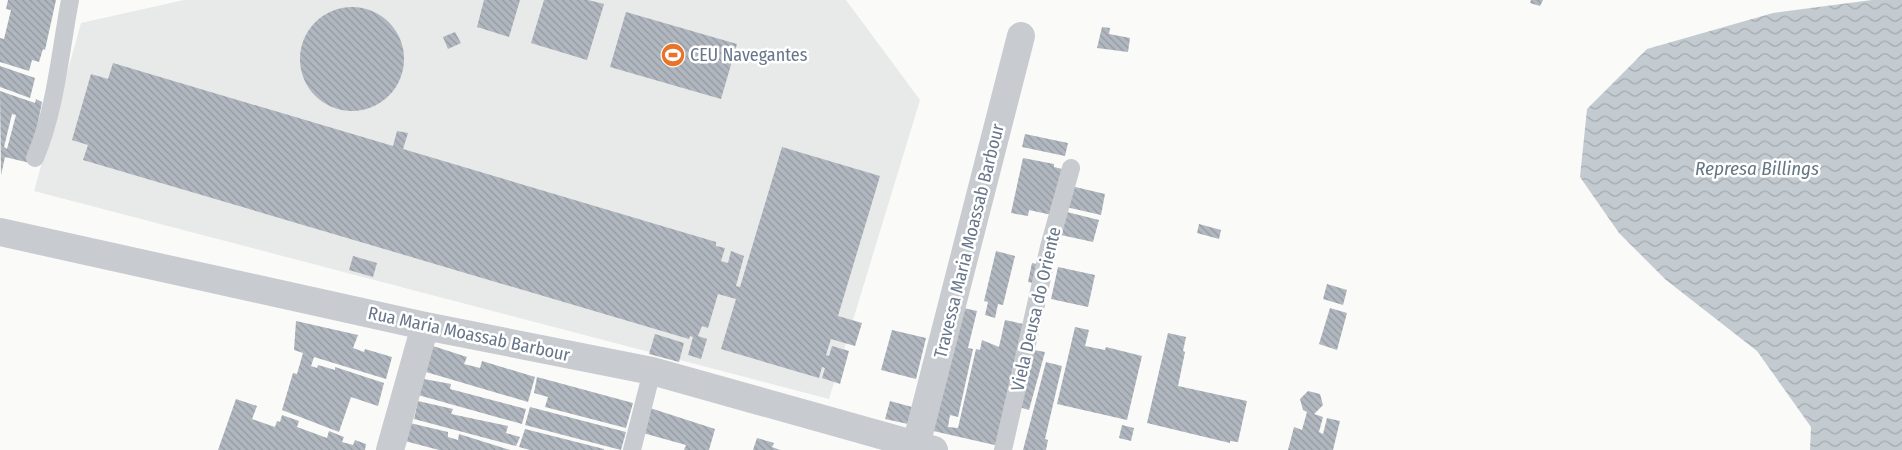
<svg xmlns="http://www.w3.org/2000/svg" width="1902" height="450" font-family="'Fira Sans Condensed',sans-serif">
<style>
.built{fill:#e8e9e9}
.water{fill:url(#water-waves)}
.building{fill:url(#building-back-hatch);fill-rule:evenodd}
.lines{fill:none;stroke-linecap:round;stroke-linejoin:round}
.lane{stroke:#c8cbcf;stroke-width:18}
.street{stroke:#c8cbcf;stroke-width:28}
.labels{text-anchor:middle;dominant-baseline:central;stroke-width:5;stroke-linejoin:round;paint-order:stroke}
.poi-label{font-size:18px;fill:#68768a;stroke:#fff;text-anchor:start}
.street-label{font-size:18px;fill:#68768a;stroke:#fff}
.water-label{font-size:19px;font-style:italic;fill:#647784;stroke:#fff}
</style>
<defs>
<pattern id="water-waves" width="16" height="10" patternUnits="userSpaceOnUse" patternTransform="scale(1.25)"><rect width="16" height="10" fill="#c3cbd1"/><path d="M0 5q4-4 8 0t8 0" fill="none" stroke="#a2a9af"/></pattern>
<pattern id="building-back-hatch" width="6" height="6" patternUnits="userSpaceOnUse" patternTransform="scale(1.25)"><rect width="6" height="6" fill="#b1b7bf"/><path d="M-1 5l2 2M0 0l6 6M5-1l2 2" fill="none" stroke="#9499a1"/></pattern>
</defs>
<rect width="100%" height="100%" fill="#fafaf8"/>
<path class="built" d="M 184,0 L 846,0 L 920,100 L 829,399 L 34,191 L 81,23 Z"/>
<path class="water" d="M 1872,0 L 1902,0 L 1902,450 L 1810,450 L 1811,427 L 1757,351 L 1666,280 L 1619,233 L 1580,177 L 1587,109 L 1647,49 L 1773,13 Z"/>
<path class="building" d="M 8,0 L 56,0 L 45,50 L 43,49 L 39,62 L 32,60 L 29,71 L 0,62 L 0,38 L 4,39 L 11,10 L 6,9 Z
M 484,0 L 520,0 L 509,37 L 477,27 Z
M 544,0 L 588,0 L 604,4 L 587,60 L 531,43 Z
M 1531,0 L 1543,0 L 1540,6 L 1530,3 Z
M300 59a52 52 0 1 1 104 0a52 52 0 1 1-104 0Z
M 626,12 L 737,44 L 721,99 L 610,67 Z
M 1102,27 L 1110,28 L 1109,34 L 1130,38 L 1128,52 L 1097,48 Z
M 455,32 L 461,43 L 448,49 L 443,37 Z
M 113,63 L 393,146 L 397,131 L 408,133 L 403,149 L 716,242 L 716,246 L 725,248 L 721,261 L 728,263 L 731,251 L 744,256 L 736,286 L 740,287 L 782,147 L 880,176 L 838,316 L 862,323 L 855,346 L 831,339 L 826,355 L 829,356 L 832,346 L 849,351 L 840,384 L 822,378 L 825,368 L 822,367 L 819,378 L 721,349 L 736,299 L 718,294 L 708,328 L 702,326 L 698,336 L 707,339 L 701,359 L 688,355 L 693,337 L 690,336 L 689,339 L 83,160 L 88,145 L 72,140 L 91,74 L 108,79 Z
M 0,66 L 35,78 L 30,98 L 0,87 Z
M 0,91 L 35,103 L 36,99 L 42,102 L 30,163 L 5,157 L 1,175 ZM 12,114 L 16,115 L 7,149 L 4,147 Z
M 1025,134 L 1068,143 L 1065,156 L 1022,147 Z
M 1023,158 L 1054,164 L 1054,167 L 1062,169 L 1052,215 L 1029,210 L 1028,216 L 1011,213 Z
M 1071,186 L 1105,194 L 1101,215 L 1066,207 Z
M 1067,212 L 1099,220 L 1093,242 L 1061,235 Z
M 1199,224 L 1221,230 L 1219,239 L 1197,233 Z
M 996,251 L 1015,256 L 1003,305 L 998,304 L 995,318 L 985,315 L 988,302 L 984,301 Z
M 353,256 L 377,263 L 373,277 L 349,270 Z
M 1032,263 L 1041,265 L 1037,284 L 1028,282 Z
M 1058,267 L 1095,275 L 1088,307 L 1051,299 Z
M 1327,284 L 1347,290 L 1343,305 L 1323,299 Z
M 959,307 L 977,311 L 968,348 L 973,349 L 958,417 L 950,415 L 948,427 L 958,428 L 976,349 L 980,350 L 982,340 L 999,347 L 1005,320 L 1028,325 L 999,446 L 929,430 Z
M 1330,308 L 1347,313 L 1337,350 L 1319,344 Z
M 296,321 L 358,335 L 353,348 L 364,352 L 365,349 L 392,357 L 386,379 L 314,357 L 311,366 L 317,368 L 318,365 L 335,370 L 335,367 L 384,383 L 378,406 L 351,397 L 339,432 L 282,410 L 293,373 L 297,374 L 303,353 L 294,350 Z
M 1075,327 L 1089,330 L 1085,346 L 1105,350 L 1106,347 L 1142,356 L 1127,420 L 1057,404 Z
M 892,330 L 926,338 L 916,379 L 881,370 Z
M 1168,333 L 1186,337 L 1183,351 L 1185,352 L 1178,386 L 1247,401 L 1238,442 L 1230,441 L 1230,443 L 1147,423 Z
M 655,334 L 684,343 L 679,362 L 649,354 Z
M 433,346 L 467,357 L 464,364 L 480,368 L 482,361 L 535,377 L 528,402 L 426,372 Z
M 1034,350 L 1045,352 L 1029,410 L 1019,407 Z
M 1046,362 L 1062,366 L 1045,439 L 1048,440 L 1046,450 L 1023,450 Z
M 537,377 L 633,403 L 626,428 L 545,407 L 548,397 L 534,393 Z
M 424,379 L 451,384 L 450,389 L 526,409 L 522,424 L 418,395 Z
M 1308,391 L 1320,394 L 1323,405 L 1314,414 L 1323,417 L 1319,432 L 1323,434 L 1327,418 L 1340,421 L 1333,450 L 1288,450 L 1294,427 L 1302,430 L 1307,412 L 1303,410 L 1300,399 Z
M 236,399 L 257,406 L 252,419 L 275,427 L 277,421 L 280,422 L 282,415 L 299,421 L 297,427 L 327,438 L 329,431 L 344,437 L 342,442 L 353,445 L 355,440 L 366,444 L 365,450 L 218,450 Z
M 418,401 L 453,409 L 451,414 L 508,426 L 506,433 L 520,437 L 516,446 L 414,419 Z
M 890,401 L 912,407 L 908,424 L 885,419 Z
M 530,407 L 626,432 L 621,450 L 525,425 Z
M 650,408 L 715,429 L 709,450 L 684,450 L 686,445 L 643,433 Z
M 410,423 L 448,432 L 448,437 L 458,440 L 459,434 L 510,450 L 439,450 L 405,441 Z
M 1122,425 L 1134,428 L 1131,441 L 1119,438 Z
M 525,429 L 604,449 L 604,450 L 530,450 L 519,447 Z
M 757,438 L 774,443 L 772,447 L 780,450 L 753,450 Z"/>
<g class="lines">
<path class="lane" d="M 35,158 C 56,108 60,53 70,0
M 632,450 L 652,371
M 1003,450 L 1049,247 L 1071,168"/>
<path class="street" d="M 0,232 L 425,326 L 652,371 L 934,450
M 916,445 L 1021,36
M 390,450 L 425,326"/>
</g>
<defs>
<g id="stadium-disc" transform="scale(1.25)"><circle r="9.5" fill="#e8732a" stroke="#fff"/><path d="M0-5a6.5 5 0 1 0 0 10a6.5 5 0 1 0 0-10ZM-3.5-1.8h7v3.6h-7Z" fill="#fff"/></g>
</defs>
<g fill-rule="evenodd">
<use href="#stadium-disc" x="673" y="55"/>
</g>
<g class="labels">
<g class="poi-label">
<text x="690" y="55">CEU Navegantes</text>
</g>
<g class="street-label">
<text transform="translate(969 241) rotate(-76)">Travessa Maria Moassab Barbour</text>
<text transform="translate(1036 309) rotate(-77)">Viela Deusa do Oriente</text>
<text transform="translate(469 334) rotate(12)">Rua Maria Moassab Barbour</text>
</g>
<g class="water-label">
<text x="1757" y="168">Represa Billings</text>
</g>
</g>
</svg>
